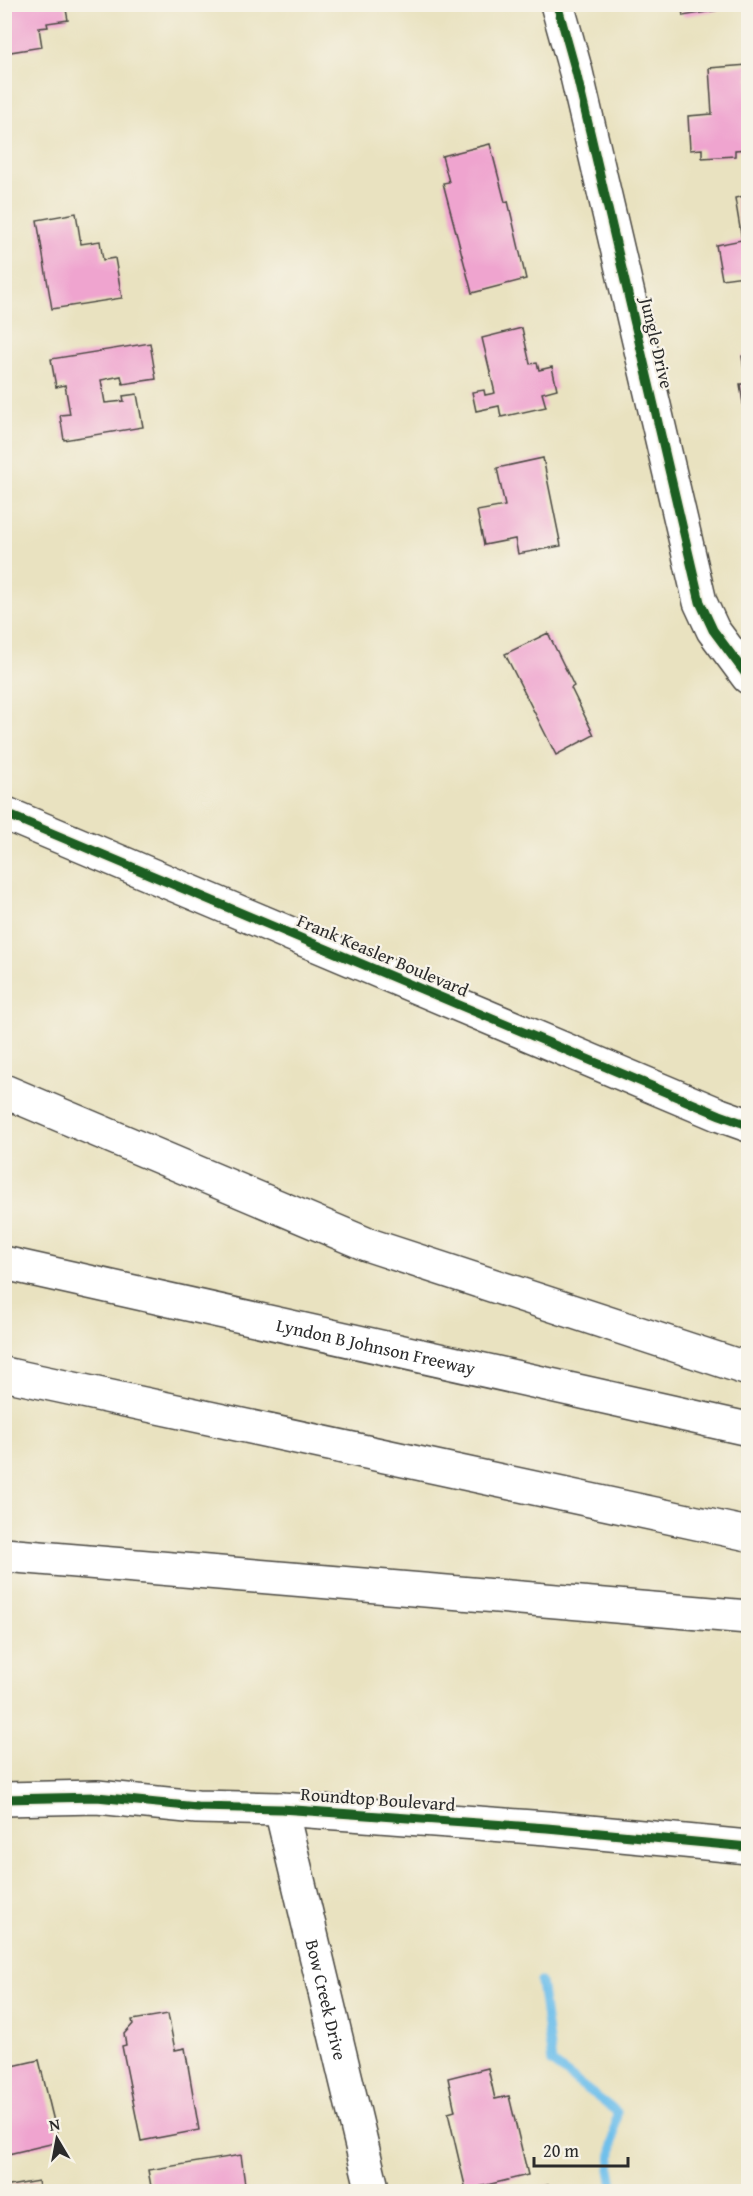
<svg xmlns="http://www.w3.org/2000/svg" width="753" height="2196" font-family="'Gentium Book Plus',serif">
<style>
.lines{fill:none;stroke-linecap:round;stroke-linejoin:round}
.stream{stroke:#70c0eb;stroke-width:9}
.building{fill:#efa4cf}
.minor-casing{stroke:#484641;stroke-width:36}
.highway-casing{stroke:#484641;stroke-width:36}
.minor{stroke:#fff;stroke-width:33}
.highway{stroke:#fff;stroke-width:33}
.cycleway-casing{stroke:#f7f3e8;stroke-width:13}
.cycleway{stroke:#1b5e20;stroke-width:9}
.labels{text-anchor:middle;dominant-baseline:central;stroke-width:4.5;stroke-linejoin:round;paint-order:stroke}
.street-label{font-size:18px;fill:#2b2b2b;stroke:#f7f3e8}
</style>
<rect width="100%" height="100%" fill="#f7f3e8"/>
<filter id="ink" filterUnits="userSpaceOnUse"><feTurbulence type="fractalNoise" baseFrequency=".0167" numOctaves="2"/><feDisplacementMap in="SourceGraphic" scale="12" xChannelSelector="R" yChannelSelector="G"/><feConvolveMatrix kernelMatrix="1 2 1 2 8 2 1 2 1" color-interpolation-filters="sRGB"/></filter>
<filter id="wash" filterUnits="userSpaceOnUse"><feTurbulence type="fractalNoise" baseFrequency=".008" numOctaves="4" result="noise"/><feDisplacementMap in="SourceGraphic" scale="24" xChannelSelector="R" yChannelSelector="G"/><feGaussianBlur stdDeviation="1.35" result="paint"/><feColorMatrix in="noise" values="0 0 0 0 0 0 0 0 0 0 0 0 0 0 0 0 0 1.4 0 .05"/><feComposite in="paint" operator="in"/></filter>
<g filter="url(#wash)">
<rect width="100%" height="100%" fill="#e9e2c0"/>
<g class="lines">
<path class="stream" d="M 541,1982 L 552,2063 L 617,2112 L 610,2169 L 614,2192"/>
</g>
<g id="blocks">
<path class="building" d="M 4,4 L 65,4 L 68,20 L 47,23 L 48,27 L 39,28 L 42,47 L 4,53 Z
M 681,4 L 743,4 L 743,6 L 683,16 Z
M 748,65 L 748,149 L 735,150 L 735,156 L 702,158 L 702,149 L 690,150 L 688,116 L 712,114 L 709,68 Z
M 490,144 L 505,202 L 508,201 L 526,279 L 472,293 L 443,183 L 449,182 L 442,156 Z
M 748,195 L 748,279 L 744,280 L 744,276 L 722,279 L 716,245 L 742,240 L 735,198 Z
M 76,213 L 81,244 L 100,241 L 103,260 L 115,258 L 122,298 L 52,309 L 37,220 Z
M 522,328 L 530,364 L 537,363 L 539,370 L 552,367 L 557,389 L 542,393 L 546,407 L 501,417 L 499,406 L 476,411 L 472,392 L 484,390 L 485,395 L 495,393 L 482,338 Z
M 150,343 L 156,379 L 123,384 L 121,376 L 101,380 L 105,403 L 124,401 L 123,396 L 137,394 L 143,427 L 64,440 L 60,415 L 70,414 L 65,385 L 56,387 L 51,359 Z
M 748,355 L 748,429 L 747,429 L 740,384 L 746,384 L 742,356 Z
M 543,458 L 561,546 L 518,554 L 515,539 L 484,545 L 477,511 L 505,506 L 497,468 Z
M 548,633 L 574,686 L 571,688 L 594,735 L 556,755 L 505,654 Z
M 168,2014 L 175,2050 L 185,2048 L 199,2130 L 141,2141 L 122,2046 L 126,2045 L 124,2034 L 133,2024 L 132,2020 Z
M 39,2060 L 59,2142 L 4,2155 L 4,2108 L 7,2108 L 4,2068 Z
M 488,2068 L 495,2099 L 509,2096 L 528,2175 L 466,2190 L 448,2113 L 455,2111 L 448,2078 Z
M 241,2155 L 246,2192 L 152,2192 L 148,2170 Z
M 38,2181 L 40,2192 L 4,2192 L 4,2187 Z
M 548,2185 L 550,2192 L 527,2192 L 527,2191 Z"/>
</g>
</g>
<g filter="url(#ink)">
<use href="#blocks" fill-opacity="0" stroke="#484641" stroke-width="1.5"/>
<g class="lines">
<g class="minor-casing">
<g id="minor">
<path d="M 557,4 L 576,72 L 700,602 L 713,630 L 748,677"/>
<path d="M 4,813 L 720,1115 L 748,1125"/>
<path d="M 4,1799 L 97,1797 L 197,1807 L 281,1809 L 547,1828 L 748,1847"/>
<path id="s1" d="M 281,1809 L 373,2192"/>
</g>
</g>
<g class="highway-casing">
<g id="highway">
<path d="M 4,1091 L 366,1244 L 748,1369"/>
<path id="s2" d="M 4,1263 L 748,1429"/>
<path d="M 4,1374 L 748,1534"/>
<path d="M 4,1555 L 748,1617"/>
</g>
</g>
<use href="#minor" class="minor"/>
<use href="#highway" class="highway"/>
<g class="cycleway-casing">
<path id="cycleway" d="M 557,4 L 576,72 L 700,602 L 713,630 L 748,677
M 4,813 L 720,1115 L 748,1125
M 4,1799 L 97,1797 L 197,1807 L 281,1809 L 547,1828 L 748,1847"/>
</g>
<use href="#cycleway" class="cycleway"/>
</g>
</g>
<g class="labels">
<g class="street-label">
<text transform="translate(657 343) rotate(77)">Jungle Drive</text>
<text transform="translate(383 955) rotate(23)">Frank Keasler Boulevard</text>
<text stroke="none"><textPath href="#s2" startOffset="381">Lyndon B Johnson Freeway</textPath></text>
<text transform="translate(378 1799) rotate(4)">Roundtop Boulevard</text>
<text stroke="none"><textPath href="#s1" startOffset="196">Bow Creek Drive</textPath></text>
</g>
</g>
<rect width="753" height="2196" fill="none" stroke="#f7f3e8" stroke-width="24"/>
<g transform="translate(57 2139) rotate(350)" stroke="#f7f3e8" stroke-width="4.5" paint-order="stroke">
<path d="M0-4.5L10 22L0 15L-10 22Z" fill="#2b2b2b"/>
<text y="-9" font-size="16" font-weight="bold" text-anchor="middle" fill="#2b2b2b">N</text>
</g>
<path d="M534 2157v9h94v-9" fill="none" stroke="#2b2b2b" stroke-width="3"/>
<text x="543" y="2157" font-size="18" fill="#2b2b2b" stroke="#f7f3e8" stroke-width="4.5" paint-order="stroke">20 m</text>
</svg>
